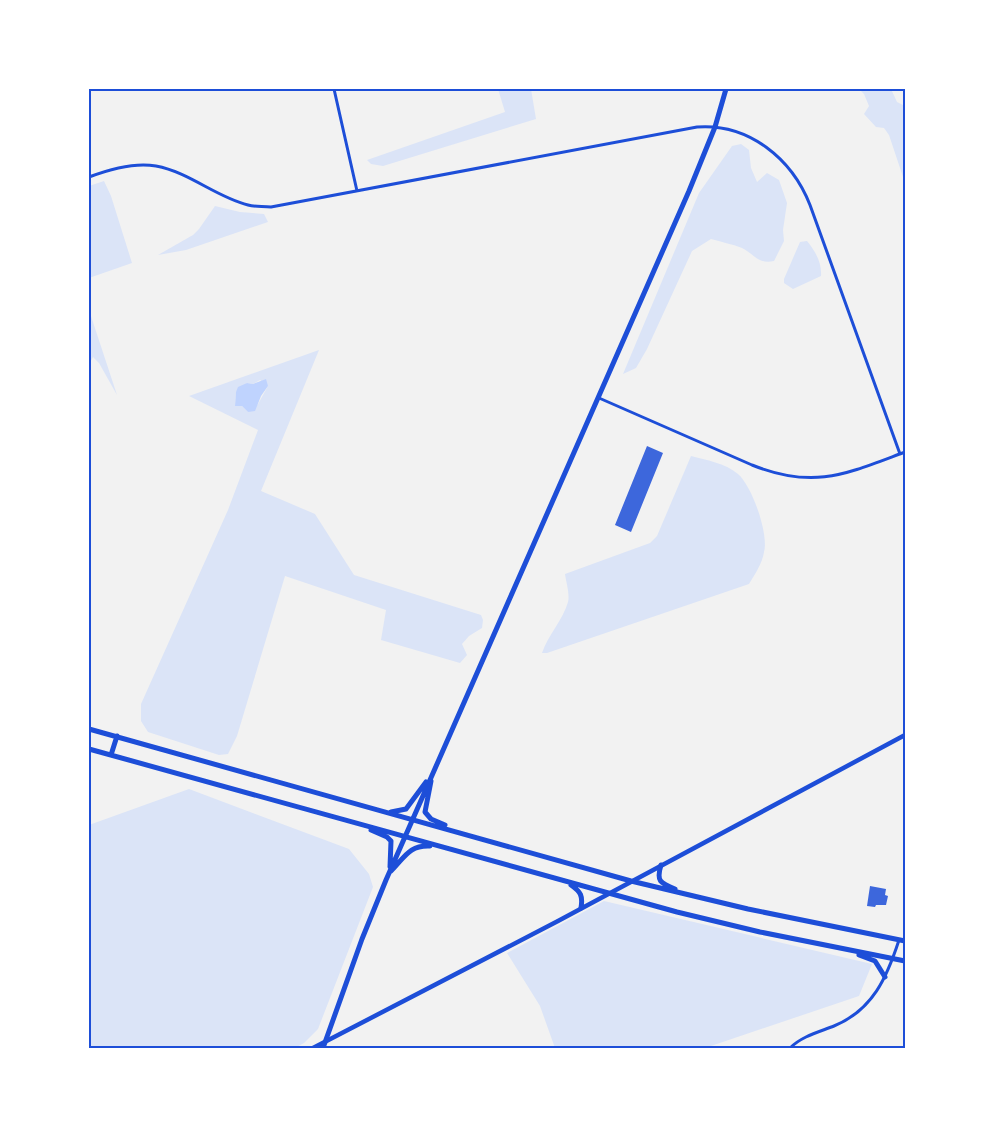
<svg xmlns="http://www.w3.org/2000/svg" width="994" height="1137" font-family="'PT Sans Narrow',sans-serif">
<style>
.green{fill:#dbe4f7;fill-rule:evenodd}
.water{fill:#bfd3fe}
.building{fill:#3d67dc}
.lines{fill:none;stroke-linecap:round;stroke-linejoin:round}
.minor{stroke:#1d4ed8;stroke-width:3}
.secondary{stroke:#1d4ed8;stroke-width:4.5}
.primary{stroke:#1d4ed8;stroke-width:5}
.neatline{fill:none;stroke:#1d4ed8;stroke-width:2}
</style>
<rect width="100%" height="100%" fill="#f2f2f2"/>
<path class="green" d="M 498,89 L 531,89 L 536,119 L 383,166 L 371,164 L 367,160 L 505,112 Z
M 859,89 L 891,89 L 897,102 L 905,106 L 905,183 L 889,135 L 884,128 L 876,127 L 864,114 L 869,106 L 864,94 Z
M 741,144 L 749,150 L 751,168 L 757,182 L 767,173 L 779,180 L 787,203 L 783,230 L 784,241 L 774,261 C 758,265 753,253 742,248 C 732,244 721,242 711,239 L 692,251 L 647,349 L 636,368 L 623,374 L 699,193 L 732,146 Z
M 104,181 L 111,196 L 132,263 L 89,278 L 89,186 Z
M 215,206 L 240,212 L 264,214 L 268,222 L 186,250 L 158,255 L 193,235 L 199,229 Z
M 807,241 C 815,251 822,262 821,276 L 793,289 L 784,283 L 784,279 L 800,242 Z
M 89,310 L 117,395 L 99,363 L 93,357 L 89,364 Z
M 319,350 L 261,491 L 315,514 L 354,575 L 481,615 L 483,620 L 482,628 L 469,636 L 462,644 L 467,655 L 460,663 L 381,640 L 386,610 L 285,576 L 237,736 L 228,754 L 219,755 L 148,732 L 141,721 L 141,704 L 228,510 L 258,430 L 189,396 ZM 260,380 L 268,386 L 258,404 L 248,412 L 242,406 L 235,406 L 236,392 L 247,383 L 253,384 Z
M 691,456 C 706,460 725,463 738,474 C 752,486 769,534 764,552 C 762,564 755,574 749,584 L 547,653 L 542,653 C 548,635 563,620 568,602 C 570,594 566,582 565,574 L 650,543 L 657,536 Z
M 189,789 L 349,849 L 369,874 L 373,887 L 318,1029 L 304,1043 L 295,1048 L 89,1048 L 89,825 Z
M 604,901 L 872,964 L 859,996 L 705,1048 L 555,1048 L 540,1006 L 507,953 Z"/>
<path class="water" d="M 266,379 L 268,386 L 261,396 L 255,411 L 248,412 L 242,406 L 235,406 L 236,392 L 238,387 L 247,383 L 253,384 Z"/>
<path class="building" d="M 647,446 L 663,453 L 631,532 L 615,525 Z
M 870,886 L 886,889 L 885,895 L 888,896 L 886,905 L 876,905 L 875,907 L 867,906 Z"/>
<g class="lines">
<path class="minor" d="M 334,89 L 357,191
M 89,177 C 110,169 134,162 156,166 C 189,172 216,197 248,205 C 255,207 263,206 271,207 L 697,127 C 749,123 792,159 810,205 L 900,454
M 599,398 L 752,465 C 814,490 846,474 905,452
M 790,1048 C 802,1036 819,1032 834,1026 C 873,1010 887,977 899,940"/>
<path class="secondary" d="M 313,1048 L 558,921 L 905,735"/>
<path class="primary" d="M 89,729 L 631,881 L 748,909 L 905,941
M 89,749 L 677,912 L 760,932 L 905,961
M 111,755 L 117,736
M 431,781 L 425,812 L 431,819 L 445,825
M 391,812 L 406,809 L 426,782
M 371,830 L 387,837 L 391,841 L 390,867
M 661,865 C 656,881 660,883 675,889
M 391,871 C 405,857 409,845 430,846
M 571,885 C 581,892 583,896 581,908
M 859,955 L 875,961 L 885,977
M 323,1048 L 362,939 L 386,880 L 689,191 L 715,127 L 726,89"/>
</g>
<rect width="994" height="1137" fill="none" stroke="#ffffff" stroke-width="180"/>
<rect x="90" y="90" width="814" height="957" class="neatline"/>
</svg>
